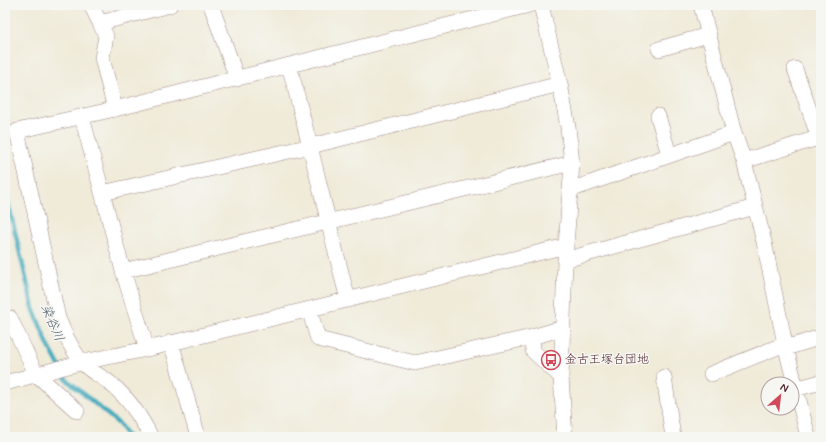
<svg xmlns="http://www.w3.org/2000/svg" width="826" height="442" font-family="Mynerve,'Klee One',sans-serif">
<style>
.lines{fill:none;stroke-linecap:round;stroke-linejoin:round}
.stream{stroke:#3eaabd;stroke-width:4.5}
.minor-casing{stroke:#9d8582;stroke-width:16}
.minor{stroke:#fff;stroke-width:15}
.labels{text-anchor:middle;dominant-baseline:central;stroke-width:3;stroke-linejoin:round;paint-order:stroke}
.poi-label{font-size:12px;fill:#4a1f2b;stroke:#f6f6f2;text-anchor:start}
.water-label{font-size:13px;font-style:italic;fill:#455765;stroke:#f6f6f2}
</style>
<rect width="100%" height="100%" fill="#f6f6f2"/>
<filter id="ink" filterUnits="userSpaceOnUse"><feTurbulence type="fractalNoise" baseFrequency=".025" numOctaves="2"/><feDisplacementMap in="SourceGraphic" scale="8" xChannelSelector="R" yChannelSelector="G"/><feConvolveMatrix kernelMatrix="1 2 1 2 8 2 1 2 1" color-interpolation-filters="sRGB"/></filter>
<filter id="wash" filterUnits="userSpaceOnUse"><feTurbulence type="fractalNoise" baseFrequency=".012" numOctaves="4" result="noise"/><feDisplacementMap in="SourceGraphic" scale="16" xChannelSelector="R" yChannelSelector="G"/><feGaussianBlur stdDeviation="0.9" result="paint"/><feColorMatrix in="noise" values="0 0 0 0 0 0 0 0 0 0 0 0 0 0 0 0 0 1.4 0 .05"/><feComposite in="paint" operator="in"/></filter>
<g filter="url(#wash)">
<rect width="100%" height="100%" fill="#f0ebd9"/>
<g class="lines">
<path class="stream" d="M 5,190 L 33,308 L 48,345 L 67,380 L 119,424 L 128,437"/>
</g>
</g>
<g filter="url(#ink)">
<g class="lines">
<g class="minor-casing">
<path id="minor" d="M 91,5 L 100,23 L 106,36 L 102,58 L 115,109
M 211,5 L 237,79
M 541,5 L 560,84 L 568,127 L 572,163 L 565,260 L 561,377 L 565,437
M 701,5 L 734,133 L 744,161 L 764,242 L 785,344 L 808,437
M 100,23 L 170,5
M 659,49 L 708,35
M 289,65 C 310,143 328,222 348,300
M 795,69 L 819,138
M 658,116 L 669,155
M 82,117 L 123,271 L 147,349
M 744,161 L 821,137
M 570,190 L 734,133
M 102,193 L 311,146 L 560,84
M 565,260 L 755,207
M 123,271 L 572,163
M 309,309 L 318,339 L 415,363 L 532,337 L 563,328
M 10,318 L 36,374 L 77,411
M 532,337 L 533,351 L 561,377
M 171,342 L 198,437
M 786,348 L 821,337
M 711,374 L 785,344
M 664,377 L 673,437
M 5,383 L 83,362 L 147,349 L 566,246
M 795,389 L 821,382
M 151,437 C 141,417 128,398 111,384 C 103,377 93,373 86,366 C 73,353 65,335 58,318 L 17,131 L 115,109 L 529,5"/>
</g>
<use href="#minor" class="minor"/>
</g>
</g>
<defs>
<g id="bus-ring" transform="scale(1)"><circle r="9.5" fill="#f6f6f2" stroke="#d1495b" stroke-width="1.5"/><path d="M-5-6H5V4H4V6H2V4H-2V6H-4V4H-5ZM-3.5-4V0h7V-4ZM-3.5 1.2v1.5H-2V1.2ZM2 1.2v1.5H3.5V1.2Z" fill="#d1495b"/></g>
</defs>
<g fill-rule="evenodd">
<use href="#bus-ring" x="551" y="360"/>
</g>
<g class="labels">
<g class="poi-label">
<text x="565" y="360">金古王塚台団地</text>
</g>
<g class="water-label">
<text transform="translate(52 323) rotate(67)">染谷川</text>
</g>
</g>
<rect width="826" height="442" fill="none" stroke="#f6f6f2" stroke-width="20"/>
<g transform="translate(780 396) rotate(28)"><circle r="19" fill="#f6f6f2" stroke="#b1a0a2"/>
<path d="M0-3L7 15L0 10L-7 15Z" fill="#d1495b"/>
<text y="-6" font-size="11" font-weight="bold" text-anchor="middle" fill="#4a1f2b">N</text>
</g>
</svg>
